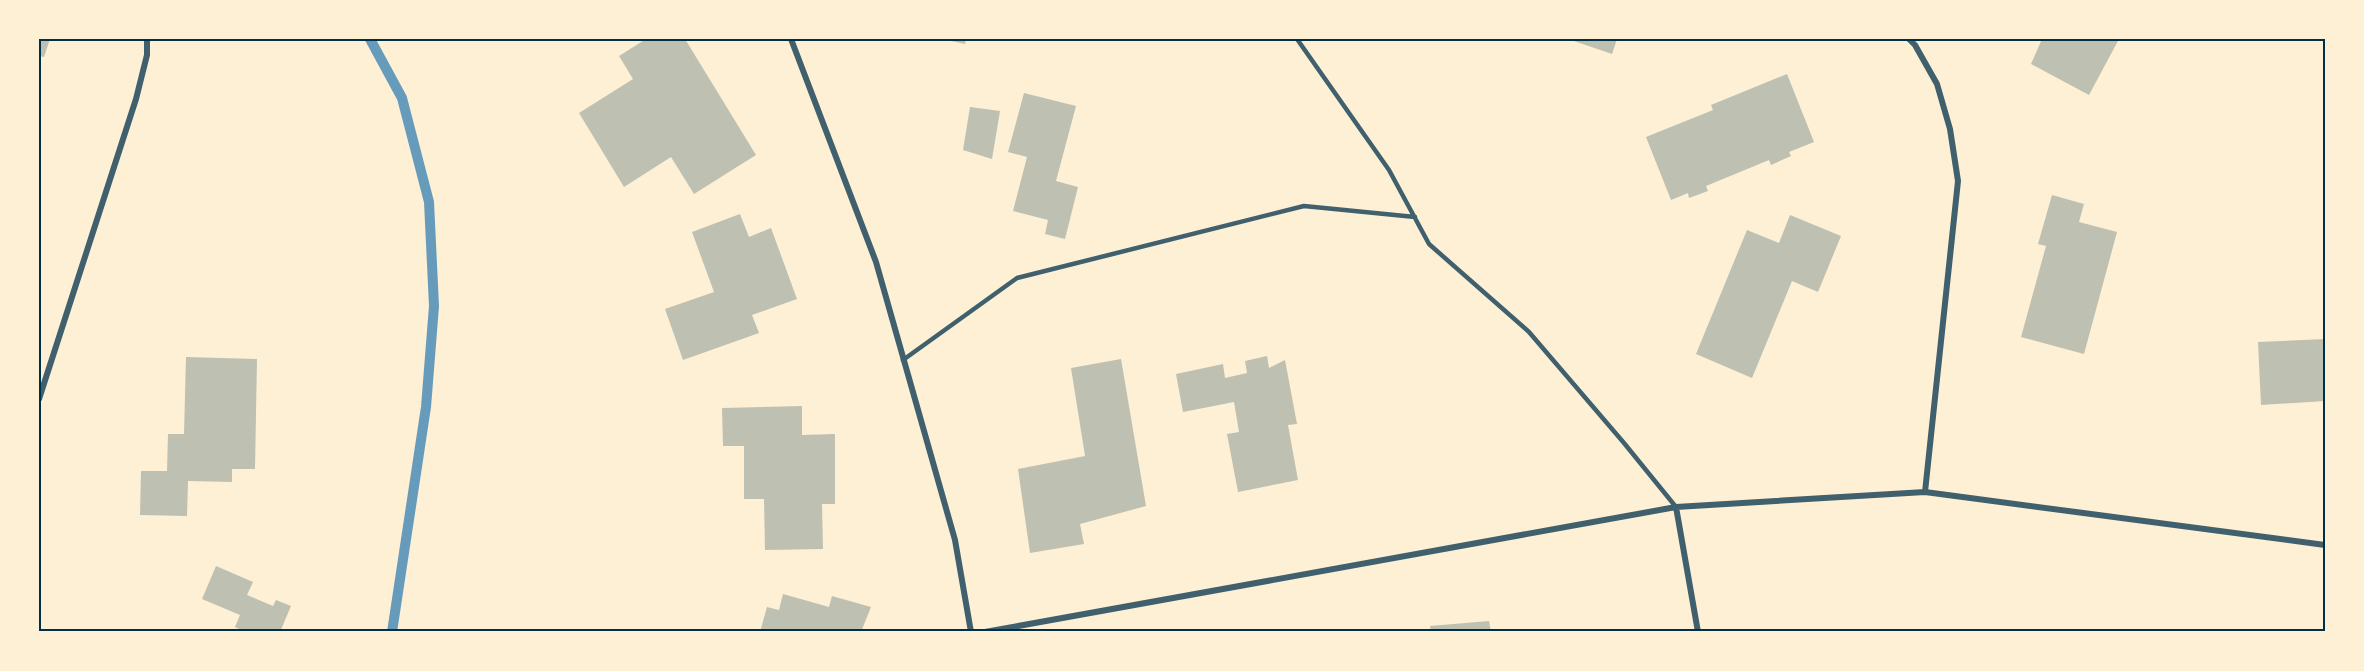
<svg xmlns="http://www.w3.org/2000/svg" width="2364" height="671" font-family="'Asap Condensed',sans-serif">
<style>
.lines{fill:none;stroke-linecap:round;stroke-linejoin:round}
.stream{stroke:#669bbc;stroke-width:10}
.building{fill:#bec0b2}
.service{stroke:#3f606c;stroke-width:4.5}
.minor{stroke:#3f606c;stroke-width:6}
.neatline{fill:none;stroke:#003049;stroke-width:2}
</style>
<rect width="100%" height="100%" fill="#fdf0d5"/>
<g class="lines">
<path class="stream" d="M 370,39 L 402,98 L 429,202 L 434,306 L 426,407 L 392,632"/>
</g>
<path class="building" d="M 39,39 L 50,39 L 44,57 L 39,56 Z
M 646,39 L 685,39 L 756,155 L 694,194 L 671,157 L 624,187 L 579,113 L 633,79 L 619,56 Z
M 942,39 L 966,39 L 965,44 Z
M 1568,39 L 1617,39 L 1612,54 Z
M 2042,39 L 2119,39 L 2089,95 L 2031,64 Z
M 1787,74 L 1814,142 L 1789,152 L 1791,156 L 1771,165 L 1769,160 L 1706,186 L 1708,191 L 1689,198 L 1688,193 L 1671,200 L 1646,137 L 1713,110 L 1711,105 Z
M 1024,93 L 1076,106 L 1056,181 L 1078,187 L 1065,239 L 1045,234 L 1048,220 L 1013,211 L 1027,157 L 1008,152 Z
M 970,107 L 1000,111 L 992,159 L 963,150 Z
M 2052,195 L 2084,204 L 2079,222 L 2117,232 L 2084,354 L 2021,337 L 2046,246 L 2038,244 Z
M 740,214 L 749,237 L 771,228 L 797,299 L 752,315 L 759,333 L 683,360 L 665,309 L 714,292 L 692,232 Z
M 1790,215 L 1841,236 L 1818,292 L 1792,281 L 1752,378 L 1696,354 L 1747,230 L 1779,243 Z
M 2325,339 L 2325,401 L 2261,405 L 2258,342 Z
M 1267,356 L 1269,368 L 1285,360 L 1297,424 L 1288,425 L 1298,480 L 1238,492 L 1227,434 L 1239,432 L 1234,402 L 1183,412 L 1176,374 L 1223,364 L 1225,378 L 1247,373 L 1245,361 Z
M 186,357 L 257,359 L 255,469 L 232,469 L 232,482 L 188,481 L 187,516 L 140,515 L 141,471 L 167,471 L 168,434 L 184,434 Z
M 1121,359 L 1146,506 L 1080,524 L 1084,544 L 1030,553 L 1018,469 L 1085,456 L 1071,368 Z
M 802,406 L 802,435 L 835,434 L 835,504 L 822,504 L 823,549 L 765,550 L 764,499 L 744,499 L 744,446 L 723,446 L 722,408 Z
M 216,566 L 253,582 L 247,595 L 273,606 L 276,600 L 291,606 L 280,632 L 240,632 L 241,630 L 235,627 L 240,615 L 202,599 Z
M 783,594 L 829,607 L 832,596 L 871,607 L 861,632 L 760,632 L 767,607 L 779,610 Z
M 1489,621 L 1491,632 L 1431,632 L 1430,626 Z"/>
<g class="lines">
<path class="service" d="M 1297,39 L 1389,170 L 1429,244 L 1529,332 L 1624,443 L 1676,507
M 903,360 L 1017,278 L 1304,206 L 1415,217"/>
<path class="minor" d="M 791,39 L 876,262 L 955,540 L 971,632
M 1909,39 L 1915,45 L 1937,84 L 1950,129 L 1958,181 L 1925,492
M 39,399 L 136,99 L 147,55 L 147,39
M 1676,507 L 1698,632
M 985,632 L 1676,507 L 1925,492 L 2325,545"/>
</g>
<rect width="2364" height="671" fill="none" stroke="#fdf0d5" stroke-width="81"/>
<rect x="40" y="40" width="2284" height="590" class="neatline"/>
</svg>
